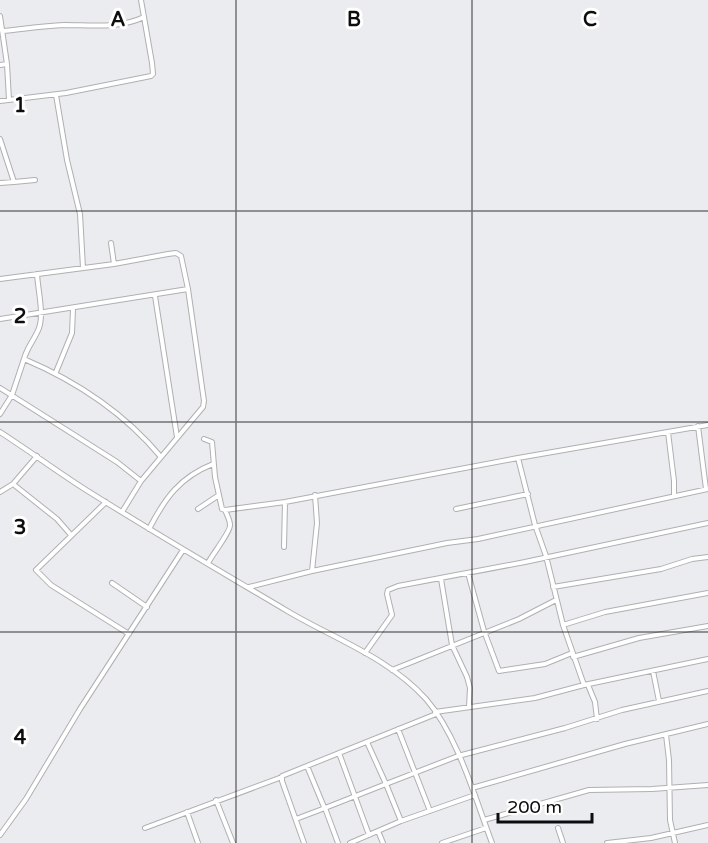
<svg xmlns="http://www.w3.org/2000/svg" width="708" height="843" font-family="'Varela Round',sans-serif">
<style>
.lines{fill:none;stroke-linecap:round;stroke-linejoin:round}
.minor-casing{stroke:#afb0b2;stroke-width:6}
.minor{stroke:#fff;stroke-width:4}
.grid{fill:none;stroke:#0d0d0e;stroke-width:1.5;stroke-opacity:0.55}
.grid-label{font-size:20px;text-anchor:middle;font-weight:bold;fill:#0d0d0e;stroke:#fff;stroke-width:6;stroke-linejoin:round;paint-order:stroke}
</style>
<rect width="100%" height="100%" fill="#ebecef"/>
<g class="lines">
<g class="minor-casing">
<path id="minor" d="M 0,16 L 7,64
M 2,31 C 23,29 43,26 64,25 C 91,25 119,29 144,17
M 0,65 L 7,64 L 9,100
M 56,95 L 67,160 L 80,214 L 83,268
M 0,101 L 66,93 L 151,76 L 153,74 L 152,63 L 141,0
M 0,139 L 14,182 L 0,183
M 14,182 L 35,180
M 111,243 L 114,264
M 0,279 L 114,264 L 168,254 L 176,253 L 181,256 L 188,289 L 204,401 L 203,407 L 141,481 L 122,512
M 155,296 L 177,437
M 0,319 L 188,289
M 24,359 C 27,347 35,339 39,328 C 44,314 38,290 37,274
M 56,372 L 72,333 L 73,309
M 0,388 L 117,462 L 141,481
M 0,414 L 12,395 L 24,359 C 76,381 125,414 161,457
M 698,426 L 706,489
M 0,432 C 28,450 55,470 83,488 C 151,531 220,571 289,612 C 335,639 389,658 426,699 C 458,736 475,798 492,843
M 668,432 L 674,481 L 674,496
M 204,439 L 212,442 L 215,477 L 222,509 L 225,510 L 285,502 L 518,458 L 535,525 L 546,556 L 563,625 L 584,685 L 708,659
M 518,458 L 708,425
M 13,484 L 57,519 L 71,535
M 0,492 L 13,484 L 37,456
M 106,502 L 36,570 L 51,585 L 129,634
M 198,509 L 219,495
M 456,509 L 528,494
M 149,529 C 165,498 180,477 213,464
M 284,547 L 285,502
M 208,563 C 212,555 231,531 230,525 C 230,520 227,515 225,510
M 312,571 L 447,543 L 478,539 L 708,489
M 468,573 L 484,631 L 499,671 L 545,664 L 572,653
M 441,579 L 452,645 L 467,677 L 470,688 L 469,707
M 112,583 L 147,607
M 249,587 L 312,571 L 317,523 L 315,495
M 553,587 L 661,569 L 692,559 L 708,557
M 563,625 L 605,612 L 708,593
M 365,653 L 392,615 L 387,594 L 388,590 L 398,586 L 525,562 L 708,523
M 573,657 L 639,638 L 708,626
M 392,670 L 519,619 L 556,600
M 653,671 L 659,701
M 588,685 L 595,702 L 597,719
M 435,712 L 535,698 L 584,685
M 398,729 L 430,811
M 666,735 L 669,760 L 670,820 L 675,843
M 339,753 L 369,835
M 307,766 L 324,807
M 472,788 L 625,744 L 708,724
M 216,800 L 233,843
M 325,808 L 386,784 L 367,742
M 187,812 L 198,843
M 296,819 L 325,808 L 338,843
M 484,820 L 589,790 L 652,789 L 708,785
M 401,821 L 386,784 L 458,756 L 565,728 L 622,710 L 708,691
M 145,828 L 282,777
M 558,828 L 563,843
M 378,831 L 383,843
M 0,835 L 26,799 L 80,709 L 183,550
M 304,843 L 282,781 L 282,776 L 436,714
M 350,843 L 401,821 L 475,795
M 442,843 L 486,828
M 607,843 L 651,838 L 708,825"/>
</g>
<use href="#minor" class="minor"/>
</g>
<path class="grid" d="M 236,0 L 236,843M 472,0 L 472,843M 0,211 L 708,211M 0,422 L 708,422M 0,632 L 708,632"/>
<g class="grid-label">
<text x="118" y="26">A</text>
<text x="354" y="26">B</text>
<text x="590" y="26">C</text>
<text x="20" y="112">1</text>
<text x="20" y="323">2</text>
<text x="20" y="534">3</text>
<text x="20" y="744">4</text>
</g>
<path d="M498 813v9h94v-9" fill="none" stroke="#0d0d0e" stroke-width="3"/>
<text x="507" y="813" font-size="18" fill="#0d0d0e" stroke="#ffffff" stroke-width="4.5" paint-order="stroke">200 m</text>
</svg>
